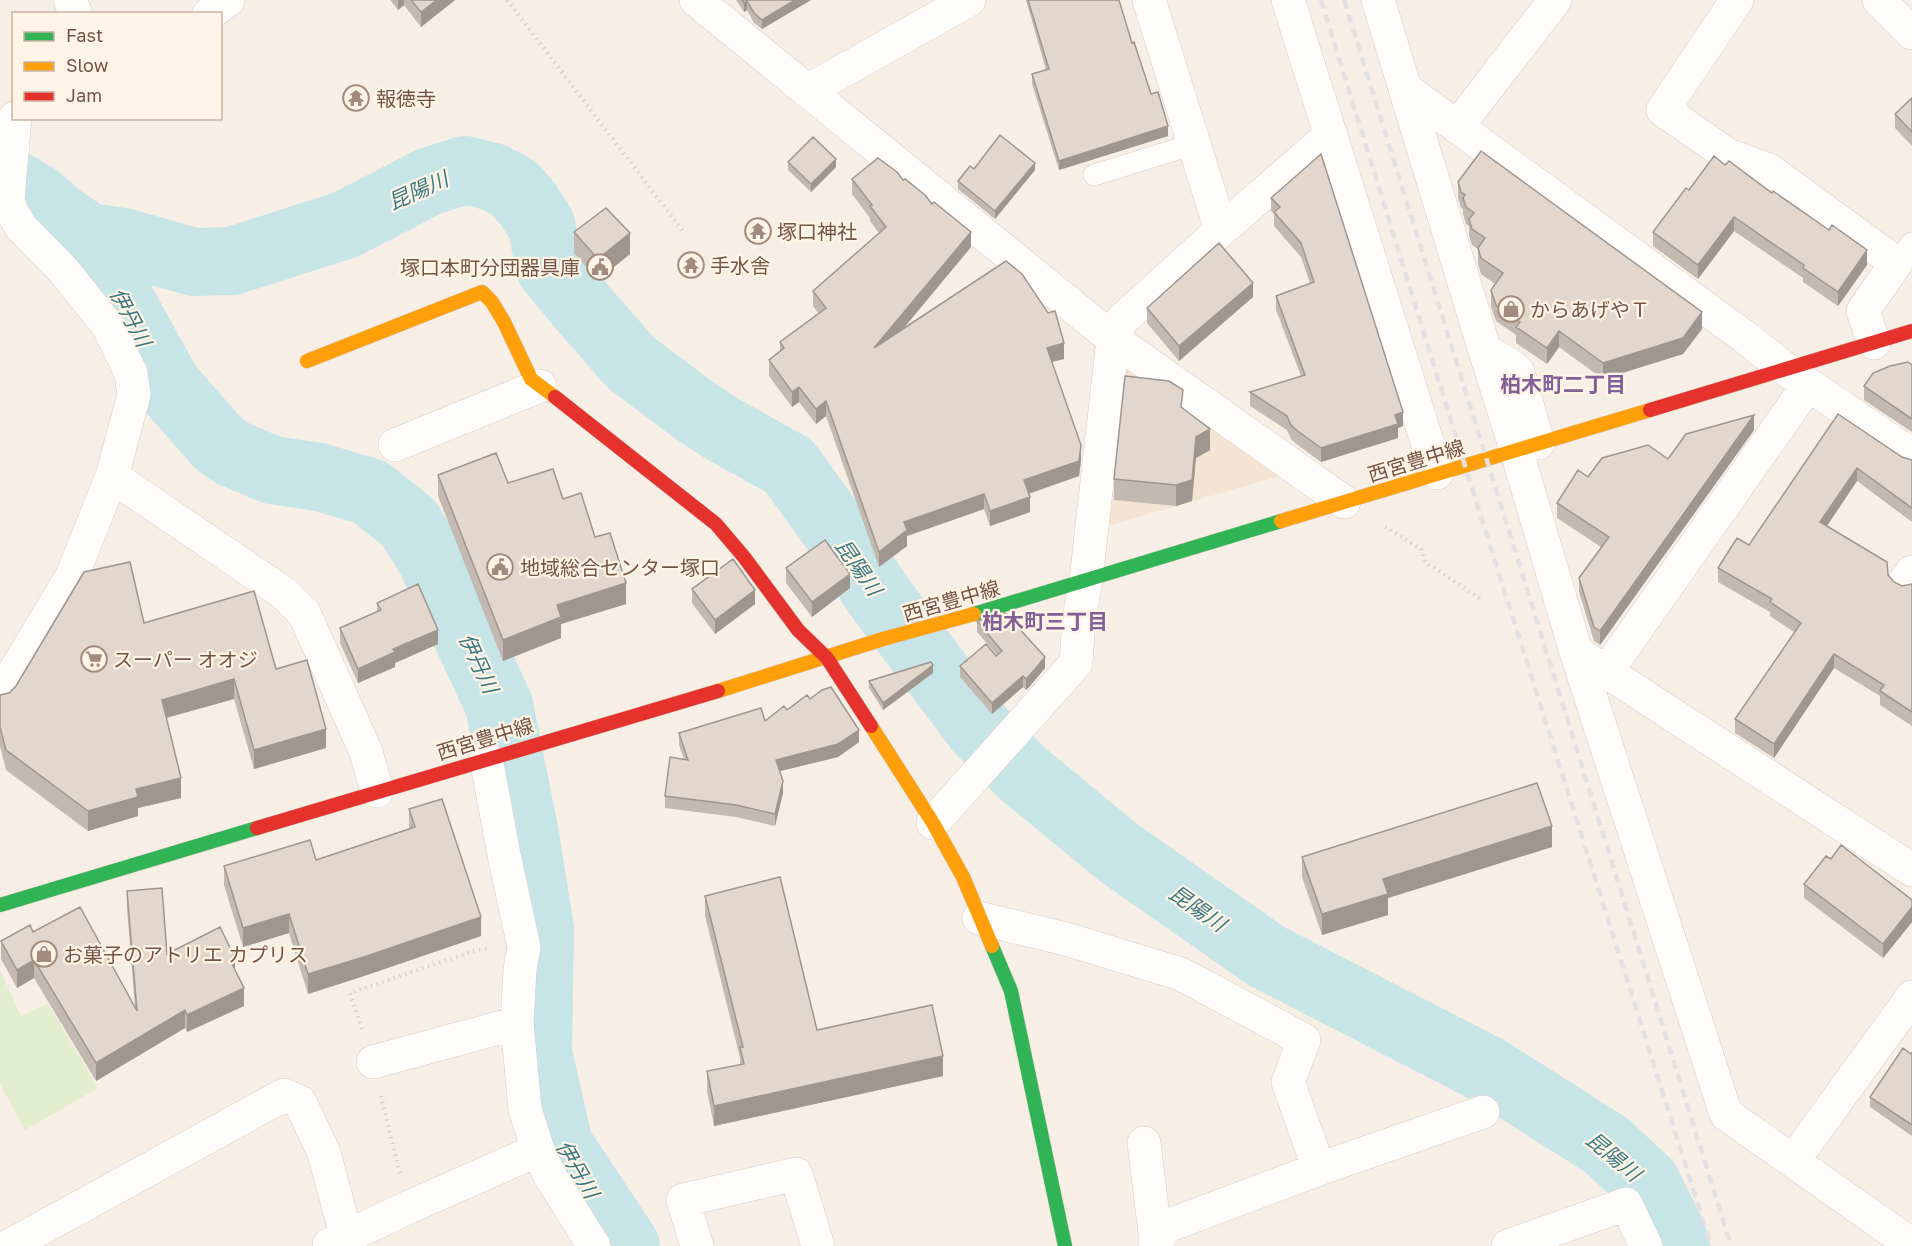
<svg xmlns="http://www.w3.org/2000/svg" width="1912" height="1246" font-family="'Golos Text','Noto Sans JP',sans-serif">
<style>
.residential{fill:#f3e4d4}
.green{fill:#e2edce}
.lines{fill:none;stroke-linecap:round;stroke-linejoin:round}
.river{stroke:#c7e5e7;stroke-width:68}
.lane-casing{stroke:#d8ccc4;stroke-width:22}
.street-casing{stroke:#d8ccc4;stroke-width:34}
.fast-casing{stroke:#d6cbc2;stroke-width:15}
.slow-casing{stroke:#d6cbc2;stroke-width:15}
.jam-casing{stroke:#d6cbc2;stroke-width:15}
.path{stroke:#d9cfca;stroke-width:4;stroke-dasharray:1.5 4.5;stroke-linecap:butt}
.lane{stroke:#fefdfb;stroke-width:21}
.street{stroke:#fefdfb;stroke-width:33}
.fast{stroke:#30b455;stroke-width:14}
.slow{stroke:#ff9f0a;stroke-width:14}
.jam{stroke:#e5322d;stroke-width:14}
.rail{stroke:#e3e0e3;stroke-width:4.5;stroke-dasharray:9 6;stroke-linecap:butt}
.wall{fill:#c3b9b0}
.shaded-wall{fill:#9f9690}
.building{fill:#e3d7cd;stroke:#9f9690;stroke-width:1.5}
.labels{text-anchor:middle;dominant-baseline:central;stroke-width:4.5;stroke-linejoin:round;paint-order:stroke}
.poi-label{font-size:20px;fill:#745445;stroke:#fff4e5;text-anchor:start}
.street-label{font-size:20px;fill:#745445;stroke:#fff4e5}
.water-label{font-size:21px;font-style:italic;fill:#3b7983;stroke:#fff4e5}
.neighbourhood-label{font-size:21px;font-weight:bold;fill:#846098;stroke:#fff4e5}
</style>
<rect width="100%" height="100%" fill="#f7efe5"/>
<path class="residential" d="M 1128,366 L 1280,476 L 1111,525 L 1103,520 L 1120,368 Z"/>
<path class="green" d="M 0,970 L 21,1016 L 48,1004 L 98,1088 L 25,1130 L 0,1084 Z"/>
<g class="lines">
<path class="river" d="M 0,176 L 36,197 L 59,217 L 88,237 L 123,242 L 194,262 L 232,261 L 345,225 L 430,181 L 465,170 L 493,177 L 514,188 L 527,203 L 541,224 L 550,268 L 583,308 L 631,363 L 695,411 L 721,428 L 789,466 L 836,531 L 878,595 L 979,729 L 1022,773 L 1119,853 L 1268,957 L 1488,1070 L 1606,1145 L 1646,1182 L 1670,1230 L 1676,1246
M 88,237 L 93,251 L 168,386 L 218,443 L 232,453 L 272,470 L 319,477 L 370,492 L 409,523 L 432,561 L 499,705 L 525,835 L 540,929 L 538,1053 L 559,1145 L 626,1246"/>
<g class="lane-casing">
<path id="lane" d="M 1094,175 L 1194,144
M 1896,263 L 1912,243"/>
</g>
<g class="street-casing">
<path id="street" d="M 70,0 L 76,14
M 696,0 L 1113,339 L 1344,502
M 1149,0 L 1221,230
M 1288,0 L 1437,473
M 1378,0 L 1485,351 L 1510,365 L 1518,372 L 1538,443
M 1737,0 L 1663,110 L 1728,155 L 1769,170 L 1896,263 L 1863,311 L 1874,343
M 1879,0 L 1912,33
M 209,14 L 228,0
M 1407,90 L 1745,337 L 1785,369 L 1912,455
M 807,91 L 969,0
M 1457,127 L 1555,0
M 1485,351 L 1516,449 L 1576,652 L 1726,1114 L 1912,1245
M 395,445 L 540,386
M 112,476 L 285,594 L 304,613 L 366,752 L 377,791
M 1905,581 L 1912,572
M 1576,652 L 1912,870
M 1607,671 L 1808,385
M 0,696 L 72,576 L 112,476 L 134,395 L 131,373 L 108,326 L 64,271 L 21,227 L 11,210 L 8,200 L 15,118
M 486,758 L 504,855 L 524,947 L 520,969 L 517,1023 L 525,1109 L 538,1150 L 550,1176 L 594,1246
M 933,823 L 1076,663 L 1079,618 L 1086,580 L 1113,339 L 1121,321 L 1221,230 L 1331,135
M 979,918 L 1066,939 L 1181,974 L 1304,1040 L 1288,1082 L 1319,1169
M 373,1062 L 517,1023
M 1144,1143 L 1156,1241
M 1793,1161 L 1912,997
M 329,1245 L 409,1207 L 538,1150
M 9,1246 L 284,1095 L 300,1102 L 324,1153 L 349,1246
M 697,1246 L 683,1200 L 796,1174 L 818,1246
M 1155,1246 L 1156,1241 L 1167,1226 L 1319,1169 L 1483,1112
M 1508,1246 L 1626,1204 L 1646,1246"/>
</g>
<g class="fast-casing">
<path id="fast" d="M 974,614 L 1281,521
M 0,905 L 257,828
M 992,946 L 1011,991 L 1065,1246"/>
</g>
<g class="slow-casing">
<path id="slow" d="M 307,361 L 482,292 L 492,302 L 504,322 L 531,379 L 555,397
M 1281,521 L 1650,410
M 718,691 L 883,639 L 974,614
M 871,726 L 933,823 L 963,877 L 992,946"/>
</g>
<g class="jam-casing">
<path id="jam" d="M 555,397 L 716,524 L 744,557 L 798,630 L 827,658 L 871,726
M 1650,410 L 1912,331
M 257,828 L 718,691"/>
</g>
<path class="path" d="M 507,0 L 685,234
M 1385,527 L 1421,549 L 1425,562 L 1481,599
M 362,1029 L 350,993 L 477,950 L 487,949
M 381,1096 L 400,1174"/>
<use href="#lane" class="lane"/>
<use href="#street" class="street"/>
<use href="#fast" class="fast"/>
<use href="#slow" class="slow"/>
<use href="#jam" class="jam"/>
<path class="rail" d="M 1321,0 L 1465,466 L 1711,1246
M 1344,0 L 1731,1246"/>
</g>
<path class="wall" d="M 390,0 L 455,0 L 421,27 L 404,5 L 398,10 Z
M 736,0 L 811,0 L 762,29 L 754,23 L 747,10 L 744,12 Z
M 1026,0 L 1119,0 L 1132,43 L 1151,94 L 1168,136 L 1059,170 L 1032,84 L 1032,74 L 1046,70 Z
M 1912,98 L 1912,146 L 1895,128 L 1895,114 Z
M 1321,154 L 1403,426 L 1398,428 L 1398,438 L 1321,462 L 1295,443 L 1291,439 L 1287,430 L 1250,406 L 1250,392 L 1301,376 L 1276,310 L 1276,296 L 1310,283 L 1301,257 L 1274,226 L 1274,214 L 1271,211 L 1271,198 Z
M 788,162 L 836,167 L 811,192 L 788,170 Z
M 974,169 L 1035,170 L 995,219 L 958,189 L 958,181 Z
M 852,179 L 903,180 L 932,204 L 971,247 L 902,329 L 1064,359 L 1052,362 L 1081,460 L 1079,476 L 1029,494 L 1030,512 L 990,526 L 984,509 L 907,536 L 907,546 L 879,567 L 826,416 L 816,424 L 799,402 L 792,407 L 769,376 L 769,360 L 780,352 L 780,342 L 819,314 L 813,306 L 813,291 L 879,233 L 870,221 L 870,218 L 852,194 Z
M 1458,182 L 1702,329 L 1683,354 L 1603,379 L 1559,347 L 1547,364 L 1516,343 L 1516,335 L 1496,321 L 1491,307 L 1491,290 L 1495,284 L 1481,274 L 1478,264 L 1478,249 L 1472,245 L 1469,235 L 1469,226 L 1466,224 L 1463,214 L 1463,209 L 1461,208 L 1458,198 Z
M 1689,190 L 1867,265 L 1838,306 L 1803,282 L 1803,278 L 1734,231 L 1698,279 L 1653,246 L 1653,232 Z
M 574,232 L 630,254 L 598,280 L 574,253 Z
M 1253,297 L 1179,361 L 1147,323 L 1147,308 Z
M 1912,365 L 1912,432 L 1864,400 L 1864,386 Z
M 1183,408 L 1210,450 L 1196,458 L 1192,501 L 1176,506 L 1114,500 L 1114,479 Z
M 1838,414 L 1902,457 L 1912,460 L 1912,522 L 1857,481 L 1827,526 L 1888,575 L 1894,582 L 1902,586 L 1912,584 L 1912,726 L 1880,705 L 1880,696 L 1834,668 L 1774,758 L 1735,733 L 1735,719 L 1794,632 L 1770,616 L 1770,612 L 1718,582 L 1718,568 L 1749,545 Z
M 1754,430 L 1600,645 L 1594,641 L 1579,592 L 1579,578 L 1601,547 L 1557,518 L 1557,503 L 1588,477 L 1668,459 Z
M 438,475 L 508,483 L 563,499 L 595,537 L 626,604 L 561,624 L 561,638 L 503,661 L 438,496 Z
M 786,568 L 850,588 L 812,617 L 786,583 Z
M 692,589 L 755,604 L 715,634 L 692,603 Z
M 377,603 L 438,644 L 395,663 L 395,667 L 358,683 L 340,643 L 340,628 L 377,611 Z
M 977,621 L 1045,668 L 1030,686 L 1026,690 L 1023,687 L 992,714 L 960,677 L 960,666 L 997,655 L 977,632 Z
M 144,623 L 276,669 L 326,748 L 254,769 L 234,699 L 166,718 L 181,798 L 138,808 L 138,816 L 88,831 L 6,770 L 0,746 L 0,695 L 9,693 Z
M 933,673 L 883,710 L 869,688 L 869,681 Z
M 810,699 L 859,742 L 838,757 L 780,771 L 783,793 L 775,826 L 736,817 L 665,808 L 665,796 L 684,759 L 679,745 L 679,733 L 765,721 Z
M 409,809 L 481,936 L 364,976 L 308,994 L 289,933 L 243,947 L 224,885 L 224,866 L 316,860 L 409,829 Z
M 1552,847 L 1388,898 L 1388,915 L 1322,935 L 1302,877 L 1302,857 Z
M 1831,859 L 1912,900 L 1912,922 L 1883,958 L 1804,898 L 1804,884 Z
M 127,891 L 167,954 L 235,970 L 244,1006 L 187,1032 L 185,1028 L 96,1081 L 34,978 L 17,988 L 1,959 L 1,941 L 33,932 L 135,1008 L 127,909 Z
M 705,896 L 817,1030 L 943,1076 L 714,1126 L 707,1091 L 707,1071 L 740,1065 L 740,1058 L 705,916 Z
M 1912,1052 L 1912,1136 L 1870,1107 L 1870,1097 Z"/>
<path class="shaded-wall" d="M 398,0 L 404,0 L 404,5 L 398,10 Z
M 437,0 L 455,0 L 421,27 L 421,12 Z
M 795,0 L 811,0 L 762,29 L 762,20 Z
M 747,1 L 747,10 L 744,12 L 744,3 Z
M 1168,126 L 1168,136 L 1059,170 L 1059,161 Z
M 836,159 L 836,167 L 811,192 L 811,184 Z
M 1035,163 L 1035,170 L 995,219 L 995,211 Z
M 1734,217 L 1734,231 L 1698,279 L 1698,265 Z
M 971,232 L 971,247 L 874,364 L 874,348 Z
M 630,233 L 630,254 L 598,280 L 598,259 Z
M 1867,250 L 1867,265 L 1838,306 L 1838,292 Z
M 1253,283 L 1253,297 L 1179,361 L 1179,346 Z
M 1702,312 L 1702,329 L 1683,354 L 1603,379 L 1603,363 Z
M 1559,331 L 1559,347 L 1547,364 L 1547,348 Z
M 1064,343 L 1064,359 L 1047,363 L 1047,348 Z
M 799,387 L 799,402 L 792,407 L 792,392 Z
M 826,401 L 826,416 L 816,424 L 816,409 Z
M 1403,412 L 1403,426 L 1398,428 L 1398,438 L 1321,462 L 1321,448 L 1395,415 Z
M 1754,415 L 1754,430 L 1600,645 L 1600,631 Z
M 1210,429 L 1210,450 L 1196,458 L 1192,501 L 1176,506 L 1176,485 L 1196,437 Z
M 1081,445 L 1081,460 L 1079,476 L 1024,495 L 1024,480 Z
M 1857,468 L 1857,481 L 1820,536 L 1820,522 Z
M 984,494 L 984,509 L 907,536 L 907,546 L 879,567 L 879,552 L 904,522 Z
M 1030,497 L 1030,512 L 990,526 L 990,511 Z
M 850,574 L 850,588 L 812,617 L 812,602 Z
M 626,583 L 626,604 L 561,624 L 561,638 L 503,661 L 503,640 L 557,605 Z
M 755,590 L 755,604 L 715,634 L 715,620 Z
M 438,630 L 438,644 L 395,663 L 395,667 L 358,683 L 358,669 L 393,649 Z
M 1834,654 L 1834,668 L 1774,758 L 1774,744 Z
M 1045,657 L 1045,668 L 1030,686 L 1026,690 L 1026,679 Z
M 933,665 L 933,673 L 883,710 L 883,703 Z
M 1023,676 L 1023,687 L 992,714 L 992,703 Z
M 234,679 L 234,699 L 162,719 L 162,700 Z
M 326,729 L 326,748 L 254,769 L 254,750 Z
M 859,730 L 859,742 L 838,757 L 776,772 L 776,760 Z
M 181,778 L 181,798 L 138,808 L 138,816 L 88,831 L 88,811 L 136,789 Z
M 783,781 L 783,793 L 775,826 L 775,814 Z
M 1552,826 L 1552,847 L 1388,898 L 1388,915 L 1322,935 L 1322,914 L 1383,879 Z
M 1912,907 L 1912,922 L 1883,958 L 1883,944 Z
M 289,914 L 289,933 L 243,947 L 243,928 Z
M 481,917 L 481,936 L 364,976 L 308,994 L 308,974 Z
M 235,958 L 235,976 L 230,960 Z
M 34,960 L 34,978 L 17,988 L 17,970 Z
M 244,988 L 244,1006 L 187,1032 L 187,1015 Z
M 185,1010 L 185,1028 L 96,1081 L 96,1063 Z
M 943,1056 L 943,1076 L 714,1126 L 714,1106 Z"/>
<path class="building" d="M 411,0 L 437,0 L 421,12 Z
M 742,0 L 795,0 L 762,20 L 754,13 L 747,1 L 744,3 Z
M 1028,0 L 1119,0 L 1132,43 L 1134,42 L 1151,94 L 1158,92 L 1168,126 L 1059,161 L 1032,74 L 1049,69 Z
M 1912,98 L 1912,132 L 1895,114 Z
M 1000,135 L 1035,163 L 995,211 L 958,181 L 970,166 L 974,169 Z
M 813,137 L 836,159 L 811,184 L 788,162 Z
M 1481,151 L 1702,312 L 1683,338 L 1603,363 L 1559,331 L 1547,348 L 1516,327 L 1520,322 L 1496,305 L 1491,290 L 1503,273 L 1481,258 L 1478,248 L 1485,238 L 1472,229 L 1469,219 L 1474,213 L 1466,207 L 1463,198 L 1465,195 L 1461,192 L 1458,182 Z
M 1321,154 L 1403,412 L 1395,415 L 1398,424 L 1321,448 L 1295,429 L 1291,425 L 1287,416 L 1250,392 L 1305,375 L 1276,296 L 1314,282 L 1301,243 L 1274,212 L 1280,207 L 1271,198 Z
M 1714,156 L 1725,165 L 1729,161 L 1772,193 L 1773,191 L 1829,230 L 1832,225 L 1867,250 L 1838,292 L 1803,268 L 1804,265 L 1734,217 L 1698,265 L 1653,232 L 1686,188 L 1689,190 Z
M 878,158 L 897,172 L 903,180 L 905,179 L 925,195 L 932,204 L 934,202 L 971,232 L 874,348 L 1006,261 L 1022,274 L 1048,313 L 1055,311 L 1064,343 L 1047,348 L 1081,445 L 1079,461 L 1024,480 L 1030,497 L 990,511 L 984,494 L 904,522 L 907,530 L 879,552 L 826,401 L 816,409 L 799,387 L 792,392 L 769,360 L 784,348 L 780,342 L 826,308 L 813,291 L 886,227 L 870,206 L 872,205 L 852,179 Z
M 606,208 L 630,233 L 598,259 L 574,232 Z
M 1219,243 L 1253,283 L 1179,346 L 1147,308 Z
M 1908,362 L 1912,365 L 1912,419 L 1864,386 L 1873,373 L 1890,366 Z
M 1125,376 L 1169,381 L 1183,390 L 1181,407 L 1210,429 L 1196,437 L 1192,480 L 1176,485 L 1114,479 Z
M 1838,414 L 1902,457 L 1912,460 L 1912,508 L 1857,468 L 1820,522 L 1887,562 L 1888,575 L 1894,582 L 1902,586 L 1912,584 L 1912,712 L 1880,691 L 1884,685 L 1834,654 L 1774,744 L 1735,719 L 1801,623 L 1770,602 L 1772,599 L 1718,568 L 1737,538 L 1749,545 Z
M 1754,415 L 1600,631 L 1594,627 L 1579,578 L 1609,537 L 1557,503 L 1578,470 L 1588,477 L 1602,458 L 1648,445 L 1668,459 L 1686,434 Z
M 496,453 L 508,483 L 553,469 L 563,499 L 581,493 L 595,537 L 610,533 L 626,583 L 557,605 L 561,617 L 503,640 L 438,475 Z
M 825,540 L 850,574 L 812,602 L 786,568 Z
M 733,559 L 755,590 L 715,620 L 692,589 Z
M 130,562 L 144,623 L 254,591 L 276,669 L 307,660 L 326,729 L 254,750 L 234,679 L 162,700 L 181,778 L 136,789 L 138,797 L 88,811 L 6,750 L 0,727 L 0,695 L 9,693 L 16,686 L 84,572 Z
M 418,584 L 438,630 L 393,649 L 395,652 L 358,669 L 340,628 L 381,610 L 377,603 Z
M 1005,613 L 1045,657 L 1030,675 L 1026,679 L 1023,676 L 992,703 L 960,666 L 986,644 L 996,656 L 1002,651 L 977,621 Z
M 931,662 L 933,665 L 883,703 L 869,681 Z
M 831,687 L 859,730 L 838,744 L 776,760 L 783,781 L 775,814 L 736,805 L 665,796 L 670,757 L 688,760 L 679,733 L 761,708 L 765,721 L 784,706 L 787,710 L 807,695 L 810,699 L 822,690 Z
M 1537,783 L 1552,826 L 1383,879 L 1388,894 L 1322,914 L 1302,857 Z
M 442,799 L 481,917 L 364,957 L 308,974 L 289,914 L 243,928 L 224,866 L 310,840 L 316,860 L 415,827 L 409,809 Z
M 1841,845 L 1912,900 L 1912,907 L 1883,944 L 1804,884 L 1826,856 L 1831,859 Z
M 780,877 L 817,1030 L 932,1005 L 943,1056 L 714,1106 L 707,1071 L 744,1064 L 740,1047 L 743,1047 L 705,896 Z
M 162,888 L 167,954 L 220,927 L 235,958 L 230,960 L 244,988 L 187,1015 L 185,1010 L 96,1063 L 34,960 L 17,970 L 1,941 L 30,925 L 33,932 L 80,907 L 137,1011 L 127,891 Z
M 1903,1048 L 1911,1054 L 1912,1052 L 1912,1125 L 1870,1097 Z"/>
<defs>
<g id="temple-ring" transform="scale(1.35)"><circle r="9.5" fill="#fff4e5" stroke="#a28a7d" stroke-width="1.5"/><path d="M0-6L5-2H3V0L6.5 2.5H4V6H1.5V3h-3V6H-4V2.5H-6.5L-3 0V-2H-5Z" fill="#a28a7d"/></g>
<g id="civic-ring" transform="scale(1.35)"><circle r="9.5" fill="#fff4e5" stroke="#a28a7d" stroke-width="1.5"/><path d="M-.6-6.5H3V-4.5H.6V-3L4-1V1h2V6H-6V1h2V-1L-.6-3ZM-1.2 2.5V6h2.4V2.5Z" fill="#a28a7d"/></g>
<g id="shop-ring" transform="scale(1.35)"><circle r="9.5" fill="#fff4e5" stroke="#a28a7d" stroke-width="1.5"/><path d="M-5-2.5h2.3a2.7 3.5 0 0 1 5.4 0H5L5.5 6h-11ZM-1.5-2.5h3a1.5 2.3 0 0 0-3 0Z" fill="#a28a7d"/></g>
<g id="supermarket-ring" transform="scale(1.35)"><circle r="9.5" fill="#fff4e5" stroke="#a28a7d" stroke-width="1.5"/><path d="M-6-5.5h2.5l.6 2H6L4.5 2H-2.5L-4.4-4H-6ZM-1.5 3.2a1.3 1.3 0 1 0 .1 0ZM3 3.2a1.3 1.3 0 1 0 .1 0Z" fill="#a28a7d"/></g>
</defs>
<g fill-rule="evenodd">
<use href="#temple-ring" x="356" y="98"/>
<use href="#temple-ring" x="758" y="231"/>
<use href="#temple-ring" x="691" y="265"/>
<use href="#civic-ring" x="600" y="267"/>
<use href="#shop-ring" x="1511" y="309"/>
<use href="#civic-ring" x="500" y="567"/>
<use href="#supermarket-ring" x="94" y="659"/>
<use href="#shop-ring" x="44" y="954"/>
</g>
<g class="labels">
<g class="poi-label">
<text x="376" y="98">報徳寺</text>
<text x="777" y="231">塚口神社</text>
<text x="710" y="265">手水舎</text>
<text x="580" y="267" text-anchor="end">塚口本町分団器具庫</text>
<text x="1530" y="309">からあげやＴ</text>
<text x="520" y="567">地域総合センター塚口</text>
<text x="113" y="659">スーパー オオジ</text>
<text x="63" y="954">お菓子のアトリエ カプリス</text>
</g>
<g class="street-label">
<text transform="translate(1416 460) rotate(-17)">西宮豊中線</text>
<text transform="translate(951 600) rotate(-16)">西宮豊中線</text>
<text transform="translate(485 738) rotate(-17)">西宮豊中線</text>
</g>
<g class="water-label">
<text transform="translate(418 190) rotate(-24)">昆陽川</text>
<text transform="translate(131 317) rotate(62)">伊丹川</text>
<text transform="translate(859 567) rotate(55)">昆陽川</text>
<text transform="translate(479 663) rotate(65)">伊丹川</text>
<text transform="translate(1198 908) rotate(35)">昆陽川</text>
<text transform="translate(1614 1156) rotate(40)">昆陽川</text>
<text transform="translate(578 1169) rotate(60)">伊丹川</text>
</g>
<g class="neighbourhood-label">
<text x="1563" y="384">柏木町二丁目</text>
<text x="1045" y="621">柏木町三丁目</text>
</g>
</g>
<rect x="12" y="12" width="210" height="108" fill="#fff4e5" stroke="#c7b4a5" stroke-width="1.5"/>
<rect x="24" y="32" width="30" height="9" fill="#30b455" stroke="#c7b4a5" stroke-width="1.5"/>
<text x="66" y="42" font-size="18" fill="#745445">Fast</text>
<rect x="24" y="62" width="30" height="9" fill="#ff9f0a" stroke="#c7b4a5" stroke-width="1.5"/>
<text x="66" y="72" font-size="18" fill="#745445">Slow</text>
<rect x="24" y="92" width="30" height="9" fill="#e5322d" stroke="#c7b4a5" stroke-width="1.5"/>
<text x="66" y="102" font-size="18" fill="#745445">Jam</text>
</svg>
